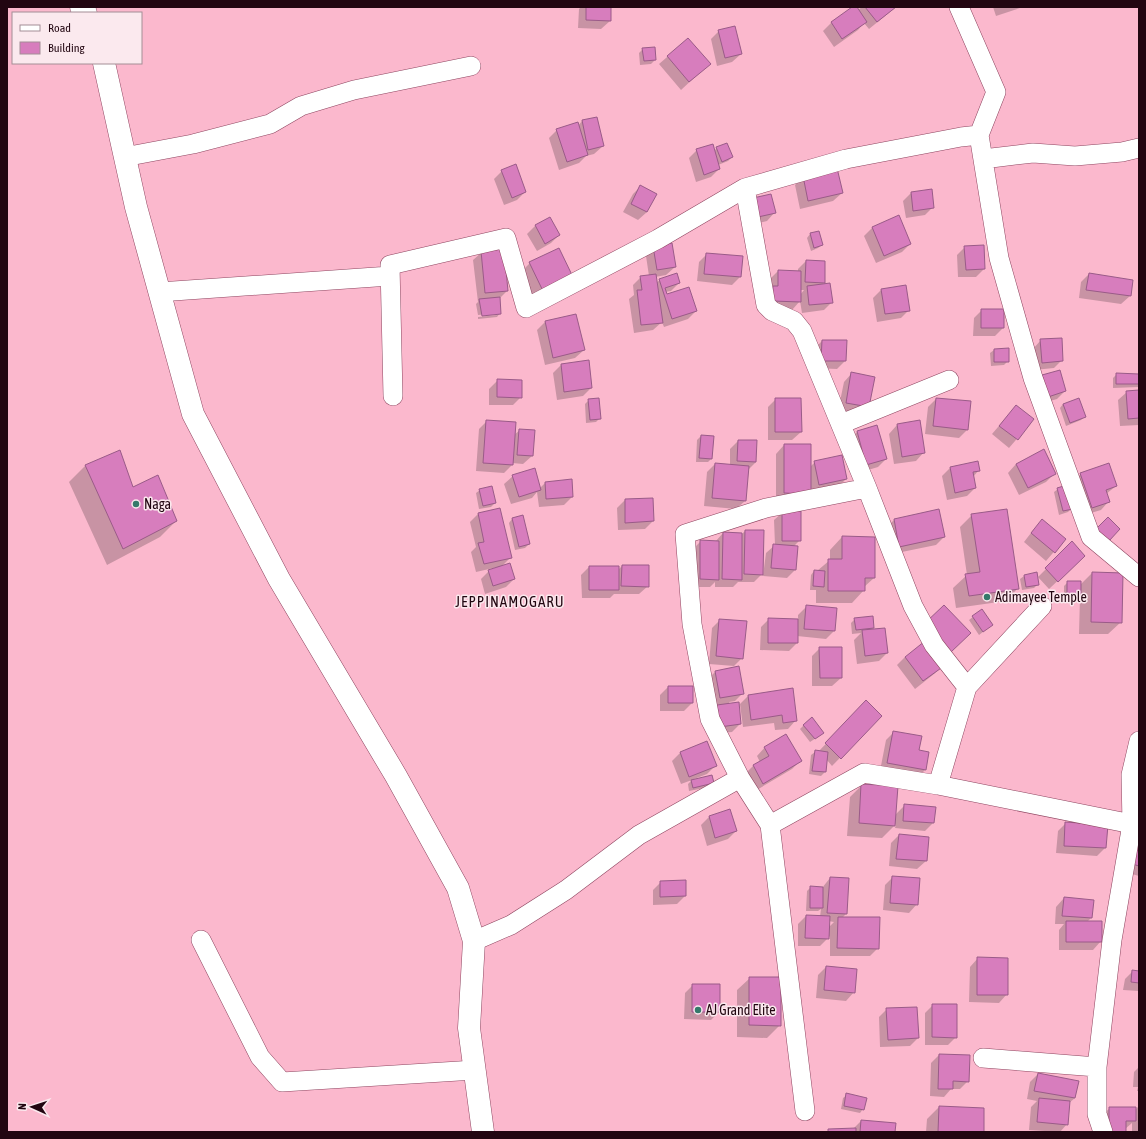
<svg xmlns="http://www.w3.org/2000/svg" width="1146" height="1139" font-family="'Asap Condensed',sans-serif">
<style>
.shadow{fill:#0003;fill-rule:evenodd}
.building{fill:#d77dbd;stroke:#9a5b88}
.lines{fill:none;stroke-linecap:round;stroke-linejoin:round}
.minor-casing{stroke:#8e4560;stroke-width:20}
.tertiary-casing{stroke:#8e4560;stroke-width:23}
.minor{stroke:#fff;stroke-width:19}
.tertiary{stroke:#fff;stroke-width:22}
.poi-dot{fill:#35796b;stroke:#fbe9ee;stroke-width:1.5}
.labels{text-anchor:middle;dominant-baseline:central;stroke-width:3;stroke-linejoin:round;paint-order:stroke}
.poi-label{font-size:14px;fill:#220611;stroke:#fbe9ee;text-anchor:start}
.neighbourhood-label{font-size:15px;letter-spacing:1px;fill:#220611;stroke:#fbe9ee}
</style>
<rect width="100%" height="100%" fill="#fbb8cd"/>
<path class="shadow" d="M 581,7 L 610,7 L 610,21 L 601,29 L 578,28 L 579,9 Z
M 854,7 L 856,7 L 858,10 L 862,7 L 896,7 L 869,29 L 864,23 L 858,30 L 834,47 L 823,31 L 831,23 Z
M 993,7 L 1023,7 L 996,16 Z
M 719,31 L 741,54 L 732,62 L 717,66 L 711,39 Z
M 688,39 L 709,64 L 681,90 L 659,64 Z
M 643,49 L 655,60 L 651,64 L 640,65 L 639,53 Z
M 596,118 L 603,146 L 594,154 L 586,156 L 579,163 L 559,170 L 549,138 L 557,130 L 578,126 L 582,121 Z
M 717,148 L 732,157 L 728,161 L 718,165 L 719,169 L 711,177 L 696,182 L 689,158 L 697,150 L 714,151 Z
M 502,171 L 525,192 L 517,200 L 504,205 L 494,179 Z
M 803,177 L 842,193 L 833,201 L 800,209 L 795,185 Z
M 641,186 L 656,194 L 647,212 L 638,220 L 623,212 L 633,194 Z
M 911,193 L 933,207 L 925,215 L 906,218 L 903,201 Z
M 745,207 L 775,212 L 767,221 L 750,225 Z
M 549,218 L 559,235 L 551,243 L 537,251 L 527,234 L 535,226 Z
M 872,228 L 910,244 L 902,252 L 876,263 L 864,236 Z
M 810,234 L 822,245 L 818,248 L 811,251 L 807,238 Z
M 654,247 L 675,267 L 666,275 L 655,277 L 656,283 L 660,280 L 679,283 L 671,291 L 665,292 L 666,295 L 696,311 L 688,319 L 664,327 L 662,322 L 653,330 L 634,333 L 629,299 L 634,295 L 633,285 L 641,277 L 649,276 L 646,256 Z
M 965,247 L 984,269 L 976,277 L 958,277 L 957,255 Z
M 482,252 L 507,291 L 499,299 L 500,313 L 497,317 L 478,319 L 478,317 L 498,315 L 498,313 L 478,315 L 476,304 L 478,302 L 473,260 Z
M 707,254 L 740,277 L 732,285 L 697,281 L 699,262 Z
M 806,261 L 824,283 L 821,285 L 832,302 L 824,310 L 802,313 L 800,301 L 792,310 L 764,309 L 770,279 L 778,271 L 798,271 L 798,269 ZM 800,290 L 804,290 L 800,295 Z
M 530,263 L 572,276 L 534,298 L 522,271 Z
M 1089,274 L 1132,281 L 1130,296 L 1121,304 L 1079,298 L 1081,282 Z
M 881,290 L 909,310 L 901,318 L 877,322 L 873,298 Z
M 982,310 L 1003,328 L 995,336 L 973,336 L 974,318 Z
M 575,315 L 584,350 L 575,358 L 545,365 L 537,330 L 545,322 Z
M 1041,340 L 1062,360 L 1054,368 L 1034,370 L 1033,349 Z
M 822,341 L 845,361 L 837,369 L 814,368 L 814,349 Z
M 994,350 L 1008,361 L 1004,365 L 991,366 L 990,353 Z
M 588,361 L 591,388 L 583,396 L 557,400 L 553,373 L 561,365 Z
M 852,373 L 868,407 L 860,415 L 838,411 L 844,382 Z
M 1117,374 L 1139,375 L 1139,387 L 1113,388 L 1113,378 Z
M 498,380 L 521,397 L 513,405 L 489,405 L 489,389 Z
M 1034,384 L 1065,391 L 1057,399 L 1040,404 Z
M 1139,391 L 1139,425 L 1120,426 L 1118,400 L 1127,392 Z
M 776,399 L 801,432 L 792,440 L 768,440 L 768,407 Z
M 936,399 L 967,430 L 959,438 L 925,434 L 928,407 Z
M 589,400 L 600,418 L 596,422 L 586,423 L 585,404 Z
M 1063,404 L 1085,416 L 1081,420 L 1066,426 L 1060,408 Z
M 1016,406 L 1033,420 L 1009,448 L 992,434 Z
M 487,421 L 514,435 L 520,430 L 532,456 L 523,464 L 512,463 L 512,465 L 504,473 L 476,471 L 479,429 Z
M 919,422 L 924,452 L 916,461 L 894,464 L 889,434 L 897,425 Z
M 877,426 L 886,459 L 878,467 L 858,473 L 849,440 L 857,432 Z
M 701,436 L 711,459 L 708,462 L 696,462 L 697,440 Z
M 738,441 L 756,462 L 748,470 L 745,501 L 736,509 L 704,506 L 707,472 L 715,464 L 730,465 L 730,449 Z
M 784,445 L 810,467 L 815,462 L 846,479 L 838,487 L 776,501 L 776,454 Z
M 1043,451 L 1054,474 L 1046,482 L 1019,495 L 1008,473 L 1016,464 Z
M 978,463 L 979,470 L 973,477 L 975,488 L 967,496 L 947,500 L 942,476 L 950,468 Z
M 86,465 L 132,488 L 176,521 L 160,537 L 107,565 L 69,482 Z
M 1081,474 L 1116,486 L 1106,494 L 1109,501 L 1101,510 L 1084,515 L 1072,482 Z
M 513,476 L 540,488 L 545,483 L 572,497 L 564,505 L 539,507 L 537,492 L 532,498 L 511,504 L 504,484 Z
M 1058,489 L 1072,508 L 1068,512 L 1059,515 L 1054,492 Z
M 480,490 L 495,503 L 491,507 L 479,509 L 476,493 Z
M 652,499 L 653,521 L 645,529 L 618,530 L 617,508 L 625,500 Z
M 499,509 L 511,557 L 501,567 L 514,579 L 506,587 L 485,594 L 481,579 L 489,571 L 499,568 L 498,567 L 476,572 L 471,552 L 476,547 L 470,522 L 478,514 Z
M 783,512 L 800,540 L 793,547 L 795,570 L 787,578 L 763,576 L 766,553 L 775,545 L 774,520 Z
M 972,515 L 1018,588 L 1006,601 L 956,608 L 953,588 L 967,575 L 960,527 Z
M 512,519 L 529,544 L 525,548 L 515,550 L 509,523 Z
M 894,520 L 944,537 L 936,545 L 892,554 L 886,528 Z
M 1034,529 L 1065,539 L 1046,561 L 1024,542 Z
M 745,531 L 762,574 L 754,582 L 738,582 L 733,587 L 715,587 L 715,582 L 710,587 L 692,587 L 692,550 L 701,541 L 715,542 L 723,533 L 741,535 Z
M 842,537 L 874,538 L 874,578 L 864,587 L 864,590 L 852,603 L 816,603 L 816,590 L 810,590 L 811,575 L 814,571 L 817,571 L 830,560 L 830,550 Z
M 1084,556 L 1049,589 L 1038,577 L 1049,566 Z
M 622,566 L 648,586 L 639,594 L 614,594 L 610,598 L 582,598 L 581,575 L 589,567 L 618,570 Z
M 1092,573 L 1121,622 L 1108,634 L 1079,634 L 1080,596 L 1077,599 L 1064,599 L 1064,586 L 1068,582 L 1080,585 Z
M 1024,576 L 1038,584 L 1034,588 L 1022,590 L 1020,579 Z
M 807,606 L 834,631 L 826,639 L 797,636 L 797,643 L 789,651 L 760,650 L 761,627 L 769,619 L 798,620 L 798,615 Z
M 982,610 L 992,625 L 979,635 L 969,620 Z
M 855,619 L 873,628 L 870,630 L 887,653 L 879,661 L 857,664 L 854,640 L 861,633 L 852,634 L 851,623 Z
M 720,620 L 742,658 L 734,666 L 709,664 L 712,628 Z
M 820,648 L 841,678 L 832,686 L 812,686 L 812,656 Z
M 905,657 L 942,660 L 942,666 L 934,674 L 915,689 L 897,665 Z
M 738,668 L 743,693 L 735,701 L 729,702 L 740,724 L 732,732 L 712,734 L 710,714 L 719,704 L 712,706 L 707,680 L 715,672 Z
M 668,687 L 692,703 L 684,711 L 660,711 L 660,695 Z
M 748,696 L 796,720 L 788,729 L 775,730 L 774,723 L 743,727 L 740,704 Z
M 866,702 L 881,716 L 832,766 L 827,760 L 825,772 L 821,776 L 809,774 L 811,755 L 815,752 L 818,752 Z
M 804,725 L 819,736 L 810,742 L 800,729 Z
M 894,732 L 918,751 L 925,770 L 917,778 L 880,771 L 886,740 Z
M 706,743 L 715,766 L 707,774 L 694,779 L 713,783 L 709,787 L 689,791 L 688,784 L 692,780 L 681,784 L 672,761 L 680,753 Z
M 765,747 L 800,761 L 792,769 L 755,791 L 745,774 L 753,766 L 760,762 L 757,756 Z
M 862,785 L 895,815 L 905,805 L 933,823 L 925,831 L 895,828 L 896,824 L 882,838 L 847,836 L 850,797 Z
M 730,811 L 736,831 L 728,839 L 707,846 L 701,825 L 709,817 Z
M 1066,823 L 1105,848 L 1097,856 L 1056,853 L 1058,831 Z
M 899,835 L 928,838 L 926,861 L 917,869 L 889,866 L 891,843 Z
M 1139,851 L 1139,876 L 1125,872 Z
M 893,877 L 917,904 L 909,913 L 883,910 L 885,885 Z
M 830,878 L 846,914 L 842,918 L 878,948 L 870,956 L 830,956 L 830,936 L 820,946 L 798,946 L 798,924 L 806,916 L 820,917 L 821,909 L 818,911 L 806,911 L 807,891 L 811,887 L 822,888 ZM 828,921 L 834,922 L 828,928 Z
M 685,881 L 685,896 L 677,904 L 653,905 L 653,890 L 661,882 Z
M 1064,898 L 1091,918 L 1087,922 L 1101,941 L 1093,950 L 1059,950 L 1059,930 L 1064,924 L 1055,924 L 1056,907 Z
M 978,958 L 1007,994 L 999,1003 L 969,1002 L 970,967 Z
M 826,967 L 854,992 L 846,1001 L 816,998 L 818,975 Z
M 1133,971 L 1139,972 L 1139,991 L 1123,990 L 1125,979 Z
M 750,978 L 780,1025 L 767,1038 L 737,1037 L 737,990 Z
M 693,985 L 719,1012 L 711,1020 L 684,1019 L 685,993 Z
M 933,1005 L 956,1037 L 948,1045 L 925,1045 L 925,1013 Z
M 887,1009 L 918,1038 L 910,1046 L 880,1047 L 879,1017 Z
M 939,1055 L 968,1081 L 960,1089 L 951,1089 L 944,1097 L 930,1096 L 931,1063 Z
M 1138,1068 L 1139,1068 L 1139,1091 L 1137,1091 L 1138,1087 L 1133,1087 L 1134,1072 Z
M 1038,1074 L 1078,1082 L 1075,1098 L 1069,1103 L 1067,1124 L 1060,1132 L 1029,1130 L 1031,1107 L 1037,1101 L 1027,1099 L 1030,1082 Z
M 847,1095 L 863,1109 L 860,1113 L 841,1109 L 843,1098 Z
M 1139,1106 L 1139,1132 L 1132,1132 L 1132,1123 L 1125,1129 L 1125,1132 L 1101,1116 L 1110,1108 L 1135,1110 Z
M 939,1107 L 983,1132 L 926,1132 L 927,1119 Z
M 861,1121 L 894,1132 L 827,1132 L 829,1130 L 853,1129 Z"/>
<path class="building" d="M 586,7 L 611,7 L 611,21 L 586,20 Z
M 852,7 L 857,7 L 867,22 L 842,39 L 831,22 Z
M 865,7 L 896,7 L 877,22 Z
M 735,26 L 742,54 L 725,58 L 718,30 Z
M 688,38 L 711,64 L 689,82 L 667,56 Z
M 655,47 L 656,60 L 644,61 L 642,48 Z
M 597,117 L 604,146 L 588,150 L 582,120 Z
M 578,122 L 588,155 L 567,162 L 556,129 Z
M 727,143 L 733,157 L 722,162 L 716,147 Z
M 713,144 L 720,169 L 704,175 L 696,149 Z
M 516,164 L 526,192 L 512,198 L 501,170 Z
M 837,168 L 843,193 L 808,201 L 803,176 Z
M 640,185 L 657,194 L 647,212 L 631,204 Z
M 932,189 L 934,208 L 913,211 L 911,192 Z
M 771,194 L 776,213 L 758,217 L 753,198 Z
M 899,215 L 911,244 L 884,256 L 872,227 Z
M 550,217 L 560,235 L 545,244 L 535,225 Z
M 819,231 L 823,245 L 814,248 L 810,233 Z
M 672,243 L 676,267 L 657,270 L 653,246 Z
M 984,245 L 985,269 L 966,270 L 964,246 Z
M 559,248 L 573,277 L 543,291 L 529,262 Z
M 504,249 L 508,291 L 485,293 L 481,251 Z
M 706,253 L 743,256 L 741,277 L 704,274 Z
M 806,260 L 825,261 L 825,283 L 805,282 Z
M 778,270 L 801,271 L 801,302 L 772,301 L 773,286 L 778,286 Z
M 677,273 L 680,283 L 665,288 L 667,294 L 689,287 L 697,311 L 672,319 L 659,279 Z
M 1089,273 L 1133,280 L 1131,296 L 1086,290 Z
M 656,274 L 663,323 L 641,325 L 637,290 L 642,290 L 640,276 Z
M 830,283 L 833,303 L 809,305 L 807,286 Z
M 906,285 L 910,311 L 885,314 L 881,289 Z
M 500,297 L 501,314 L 482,316 L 479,299 Z
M 981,309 L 1004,309 L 1004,328 L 981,328 Z
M 576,314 L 585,350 L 553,358 L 545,321 Z
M 1062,338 L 1063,361 L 1042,363 L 1040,339 Z
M 822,340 L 847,340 L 846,361 L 821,361 Z
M 1009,348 L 1009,362 L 994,362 L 994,349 Z
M 589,360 L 592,388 L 564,392 L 561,364 Z
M 1060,370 L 1066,391 L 1048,397 L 1042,375 Z
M 851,372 L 875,377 L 869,407 L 846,403 Z
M 1116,373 L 1139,374 L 1139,384 L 1116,384 Z
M 497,379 L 522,380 L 522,398 L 497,397 Z
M 1139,390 L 1139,418 L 1128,419 L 1126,391 Z
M 599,398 L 601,419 L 590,420 L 588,399 Z
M 775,398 L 801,398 L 802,432 L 775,432 Z
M 936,398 L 971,401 L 968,430 L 933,426 Z
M 1079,398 L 1086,417 L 1070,423 L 1063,404 Z
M 1016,405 L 1034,419 L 1018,440 L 999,426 Z
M 486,420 L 516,422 L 513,465 L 483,463 Z
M 920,420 L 925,453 L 902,457 L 897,424 Z
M 877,425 L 887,459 L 866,465 L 857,431 Z
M 519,429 L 535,430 L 533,456 L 517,455 Z
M 701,435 L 714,436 L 712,459 L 699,458 Z
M 738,440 L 757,440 L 756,462 L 737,461 Z
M 784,444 L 811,444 L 811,494 L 784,493 Z
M 1044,449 L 1056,474 L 1028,488 L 1016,464 Z
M 120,450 L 133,487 L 158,475 L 177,521 L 123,549 L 85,465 Z
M 842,455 L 847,479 L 819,485 L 814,461 Z
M 978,461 L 980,471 L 973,472 L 976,488 L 955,493 L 950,467 Z
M 715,463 L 749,466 L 746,501 L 712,498 Z
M 1109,463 L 1117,486 L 1106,490 L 1110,502 L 1092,508 L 1080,473 Z
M 535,468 L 541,490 L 519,497 L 512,475 Z
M 572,479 L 573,497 L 546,499 L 545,482 Z
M 1067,485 L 1073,509 L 1063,511 L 1057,488 Z
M 492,486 L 496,503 L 483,506 L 479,489 Z
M 653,498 L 654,521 L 625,523 L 625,499 Z
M 500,508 L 512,558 L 484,564 L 478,543 L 484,542 L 478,513 Z
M 939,509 L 945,537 L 899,547 L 894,519 Z
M 1007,509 L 1019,589 L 969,596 L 965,574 L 980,572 L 971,514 Z
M 782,511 L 801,511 L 801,541 L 782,541 Z
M 523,515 L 530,544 L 519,547 L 512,518 Z
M 1108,517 L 1120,529 L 1109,541 L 1096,529 Z
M 1042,519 L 1066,539 L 1055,553 L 1031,533 Z
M 745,530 L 764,530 L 763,575 L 744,574 Z
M 723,532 L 742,533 L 742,580 L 722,579 Z
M 842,536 L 875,537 L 875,578 L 865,578 L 865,591 L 828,591 L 828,559 L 842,559 Z
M 700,540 L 719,541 L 719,580 L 700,579 Z
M 1072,541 L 1085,556 L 1058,582 L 1045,568 Z
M 773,544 L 798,546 L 796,570 L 771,568 Z
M 510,563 L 515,579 L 493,586 L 488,570 Z
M 622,565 L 649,565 L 649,587 L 621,586 Z
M 589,566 L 619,566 L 619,590 L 589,590 Z
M 814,570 L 825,571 L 824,587 L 813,586 Z
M 1037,572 L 1039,585 L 1026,587 L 1024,575 Z
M 1092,572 L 1123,573 L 1122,623 L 1091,622 Z
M 1067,581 L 1081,581 L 1081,596 L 1067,596 Z
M 806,605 L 837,608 L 835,631 L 804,629 Z
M 944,605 L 971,633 L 951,652 L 924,624 Z
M 982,609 L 993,625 L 983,632 L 972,616 Z
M 873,616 L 874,628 L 856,630 L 854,618 Z
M 768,618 L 798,619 L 798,643 L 768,643 Z
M 719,619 L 747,621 L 743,659 L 716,656 Z
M 885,628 L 888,653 L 865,656 L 862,630 Z
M 925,641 L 944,666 L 923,681 L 905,657 Z
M 819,647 L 842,647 L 842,678 L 820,678 Z
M 739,666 L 744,694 L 720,698 L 715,671 Z
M 668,686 L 693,686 L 693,703 L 668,703 Z
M 793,688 L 797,721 L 783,723 L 782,715 L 751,720 L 748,695 Z
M 866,700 L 882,716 L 841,759 L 825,743 Z
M 739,702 L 741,724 L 720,727 L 717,705 Z
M 812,717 L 824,733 L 815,739 L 803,725 Z
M 893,731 L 922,736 L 919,750 L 929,752 L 926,770 L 887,763 Z
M 786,734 L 802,761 L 763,784 L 753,765 L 769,756 L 764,747 Z
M 707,741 L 717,766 L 689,777 L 680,752 Z
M 815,750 L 828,752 L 826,772 L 812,771 Z
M 712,775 L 714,783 L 693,788 L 691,780 Z
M 861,784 L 898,786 L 895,826 L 859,823 Z
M 904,804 L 936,807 L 934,823 L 903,821 Z
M 730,809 L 737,831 L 715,838 L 709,816 Z
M 1065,822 L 1108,825 L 1106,848 L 1064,846 Z
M 899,834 L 929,837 L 927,861 L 896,859 Z
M 1136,850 L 1139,850 L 1139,866 L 1132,864 Z
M 892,876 L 920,878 L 918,905 L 890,903 Z
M 830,877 L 849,878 L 847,914 L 827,913 Z
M 686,880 L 686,896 L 660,897 L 660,881 Z
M 810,886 L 823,887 L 823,908 L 810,908 Z
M 1064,897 L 1094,900 L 1092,918 L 1062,916 Z
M 806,915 L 830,916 L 829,939 L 805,938 Z
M 838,917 L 880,917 L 879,949 L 837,948 Z
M 1066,921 L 1102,921 L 1102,942 L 1066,942 Z
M 977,957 L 1008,958 L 1008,995 L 977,995 Z
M 826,966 L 857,969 L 855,993 L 824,990 Z
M 1132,970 L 1139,971 L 1139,983 L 1131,982 Z
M 749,977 L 781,977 L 781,1026 L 749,1025 Z
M 692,984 L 720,984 L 720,1012 L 692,1012 Z
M 932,1004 L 957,1004 L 957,1038 L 932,1037 Z
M 917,1007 L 919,1038 L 888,1040 L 886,1008 Z
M 939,1054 L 970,1055 L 969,1082 L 953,1081 L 953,1089 L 938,1089 Z
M 1038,1073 L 1079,1081 L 1075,1098 L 1034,1091 Z
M 846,1093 L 867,1098 L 864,1110 L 844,1106 Z
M 1039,1098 L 1070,1101 L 1068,1125 L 1037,1122 Z
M 939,1106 L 984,1108 L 984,1132 L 938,1132 Z
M 1109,1107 L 1136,1107 L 1136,1121 L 1126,1121 L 1126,1132 L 1109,1132 Z
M 861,1120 L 896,1123 L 895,1132 L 860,1132 Z
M 856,1128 L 856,1132 L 828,1132 L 828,1129 Z"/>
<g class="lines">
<g class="minor-casing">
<path id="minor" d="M 959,7 L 996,92 L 979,135 L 999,258 L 1033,378 L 1091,537 L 1139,577
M 124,157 L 193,144 L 270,124 L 301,106 L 354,90 L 471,66
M 983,159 L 1033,153 L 1075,156 L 1122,152 L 1139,148
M 745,188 L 766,305 L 772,311 L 794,321 L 802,331 L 867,488 L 913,606 L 934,645 L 967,687
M 159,292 L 390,276
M 393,396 L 390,265 L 506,238 L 526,308 L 658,239 L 745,188 L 846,159 L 961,137 L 979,135
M 841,424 L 949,380
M 938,785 L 967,687 L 1042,606
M 770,825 L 864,773 L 938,785 L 1132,824
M 201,940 L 260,1057 L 282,1082 L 475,1070
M 474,941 L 511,925 L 566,890 L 639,835 L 740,778
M 983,1058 L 1097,1067
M 805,1111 L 770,825 L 740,778 L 710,719 L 692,624 L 685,534 L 766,508 L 867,488
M 1103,1132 L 1097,1114 L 1097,1067 L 1112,940 L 1132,824 L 1131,775 L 1139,741"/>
</g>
<g class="tertiary-casing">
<path id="tertiary" d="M 81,7 L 86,13
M 104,63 L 136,207 L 193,414 L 279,579 L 396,776 L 458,888 L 474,941 L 469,1028 L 483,1132"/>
</g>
<use href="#minor" class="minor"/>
<use href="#tertiary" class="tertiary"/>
</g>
<g class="poi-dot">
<circle cx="136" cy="504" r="4"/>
<circle cx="987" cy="597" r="4"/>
<circle cx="698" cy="1010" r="4"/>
</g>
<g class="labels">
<g class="poi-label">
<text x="144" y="504">Naga</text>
<text x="995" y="597">Adimayee Temple</text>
<text x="706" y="1010">AJ Grand Elite</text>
</g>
<g class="neighbourhood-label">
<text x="510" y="601">JEPPINAMOGARU</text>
</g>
</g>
<rect width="1146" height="1139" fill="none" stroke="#220611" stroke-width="16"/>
<rect x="12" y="12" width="130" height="52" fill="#fbe9ee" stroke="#a48e96"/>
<rect x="20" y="25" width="20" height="6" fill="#ffffff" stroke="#a48e96"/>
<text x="48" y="32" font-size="12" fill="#220611">Road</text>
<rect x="20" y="42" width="20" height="12" fill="#d77dbd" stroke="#a48e96"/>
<text x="48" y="52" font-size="12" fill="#220611">Building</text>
<g transform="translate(32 1107) rotate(273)" stroke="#fbe9ee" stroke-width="3" paint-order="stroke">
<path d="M0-3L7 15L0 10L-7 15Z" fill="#220611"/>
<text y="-6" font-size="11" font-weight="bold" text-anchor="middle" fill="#220611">N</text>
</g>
</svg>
